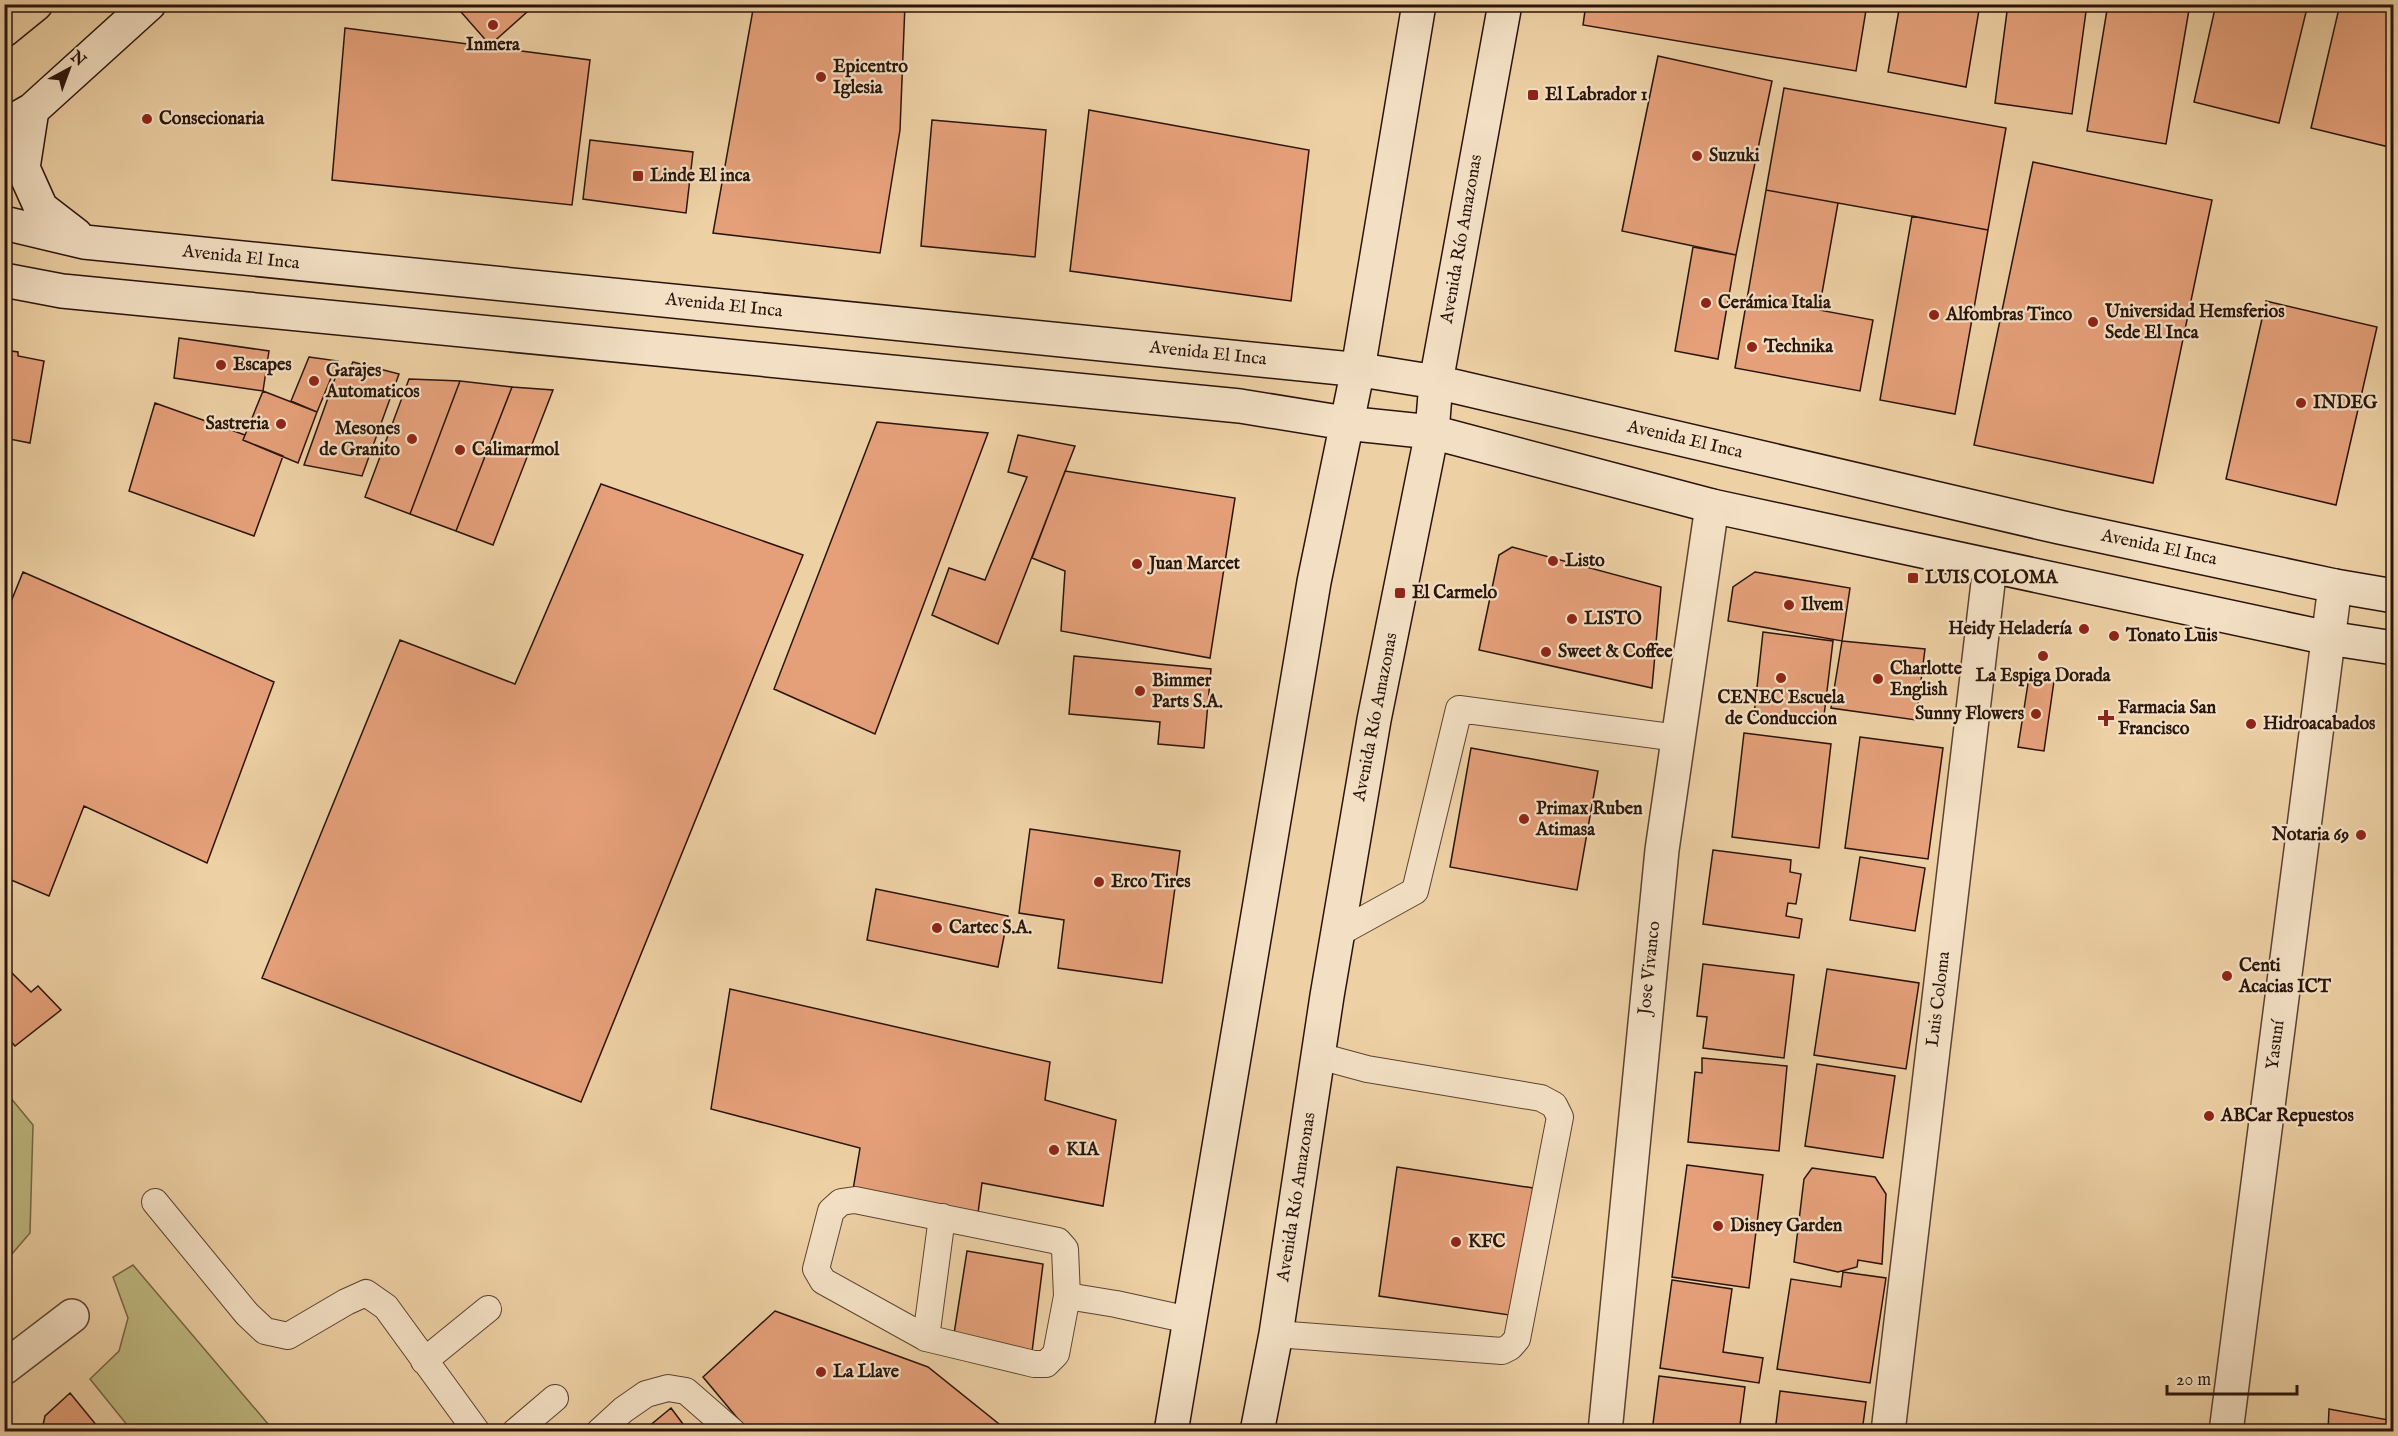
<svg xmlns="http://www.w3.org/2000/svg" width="2398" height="1436" font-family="'IM FELL English',serif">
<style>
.green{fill:#bfb981;stroke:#746646;stroke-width:1.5}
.building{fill:#e5a07a;stroke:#2a140b;stroke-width:1.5}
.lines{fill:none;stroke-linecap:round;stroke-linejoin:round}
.lane-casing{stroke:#5b4331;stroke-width:28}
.street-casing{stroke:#5b4331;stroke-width:36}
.secondary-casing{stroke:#2a140b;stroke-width:36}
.primary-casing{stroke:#2a140b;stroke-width:36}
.lane{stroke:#f3e0c4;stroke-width:26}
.street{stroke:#f3e0c4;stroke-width:33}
.secondary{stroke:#f3e0c4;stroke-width:33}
.primary{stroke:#edd0a4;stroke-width:33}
.poi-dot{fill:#8f2418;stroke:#f3e0c4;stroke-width:2}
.labels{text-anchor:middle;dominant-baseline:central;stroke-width:4.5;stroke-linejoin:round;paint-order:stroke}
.poi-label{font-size:18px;font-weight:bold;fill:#2a140b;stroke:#f3e0c4;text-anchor:start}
.street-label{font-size:18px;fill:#2a140b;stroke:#f3e0c4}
</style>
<rect width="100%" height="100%" fill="#edd0a4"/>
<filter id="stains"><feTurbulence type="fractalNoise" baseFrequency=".00333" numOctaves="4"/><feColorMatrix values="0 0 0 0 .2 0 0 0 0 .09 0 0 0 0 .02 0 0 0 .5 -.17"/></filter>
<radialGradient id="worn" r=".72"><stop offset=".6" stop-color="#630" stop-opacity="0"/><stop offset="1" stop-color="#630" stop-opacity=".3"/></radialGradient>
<path class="green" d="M 5,1091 L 33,1125 L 30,1233 L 11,1255 L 4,1247 Z
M 133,1265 L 274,1431 L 132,1431 L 90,1379 L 119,1351 L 128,1318 L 113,1277 Z"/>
<path class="building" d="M 454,4 L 536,4 L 490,45 Z
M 754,4 L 905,4 L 900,130 L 880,253 L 713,233 Z
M 1586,4 L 1867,4 L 1856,71 L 1583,25 Z
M 1900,4 L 1980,4 L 1966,87 L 1888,72 Z
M 2008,4 L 2087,4 L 2072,114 L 1995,103 Z
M 2108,4 L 2190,4 L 2166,144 L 2087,131 Z
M 2216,4 L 2308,4 L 2279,123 L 2194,102 Z
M 2340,4 L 2394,4 L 2394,128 L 2389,147 L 2311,128 Z
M 345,28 L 590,60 L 572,205 L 332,180 Z
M 1658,56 L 1772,81 L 1736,255 L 1622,231 Z
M 1784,88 L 2006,128 L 1988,230 L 1766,190 Z
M 1089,110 L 1309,150 L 1291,301 L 1070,271 Z
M 932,120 L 1046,130 L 1035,257 L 921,246 Z
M 590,140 L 693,152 L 686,213 L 583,199 Z
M 2033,162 L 2212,200 L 2153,483 L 1974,445 Z
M 1766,190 L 1838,203 L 1819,310 L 1873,320 L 1860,391 L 1735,368 Z
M 1912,216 L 1988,230 L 1955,414 L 1880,400 Z
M 1693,247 L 1736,255 L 1718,359 L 1675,351 Z
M 2266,301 L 2377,327 L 2336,505 L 2226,479 Z
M 179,338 L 269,351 L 263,391 L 174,378 Z
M 4,350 L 18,352 L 18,356 L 44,361 L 30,443 L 4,438 Z
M 309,357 L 338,361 L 317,412 L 291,401 Z
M 353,362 L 399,374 L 362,476 L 304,465 L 338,370 L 347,374 Z
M 409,379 L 460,381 L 410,514 L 365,497 Z
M 460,381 L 512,387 L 456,531 L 410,514 Z
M 512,387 L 553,390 L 493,545 L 456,531 Z
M 263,391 L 317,412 L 298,463 L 243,440 Z
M 155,403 L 245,435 L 243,440 L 283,456 L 254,536 L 129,491 Z
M 877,422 L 988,433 L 875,734 L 774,689 Z
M 1018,435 L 1075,446 L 998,644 L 932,615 L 949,568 L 985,580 L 1027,477 L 1008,472 Z
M 1065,471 L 1235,498 L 1210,658 L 1061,631 L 1065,571 L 1032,558 Z
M 601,484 L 803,555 L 581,1102 L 262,978 L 400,640 L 515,684 Z
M 1512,547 L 1661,587 L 1652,688 L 1479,650 L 1499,555 Z
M 23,572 L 274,682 L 207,863 L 84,806 L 49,896 L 4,877 L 4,619 Z
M 1755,572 L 1850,588 L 1842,641 L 1728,621 L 1733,587 Z
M 1763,632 L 1833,641 L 1823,724 L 1754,715 Z
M 1842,641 L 1925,649 L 1916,720 L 1831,708 Z
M 1074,656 L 1211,669 L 1204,748 L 1158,744 L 1160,722 L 1069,714 Z
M 2029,677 L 2054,681 L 2044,751 L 2018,747 Z
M 1744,733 L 1831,744 L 1819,848 L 1732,837 Z
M 1860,737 L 1943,748 L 1928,859 L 1845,848 Z
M 1471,748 L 1598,771 L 1577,890 L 1450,867 Z
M 1030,829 L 1180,851 L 1162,983 L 1058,968 L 1064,920 L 1019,913 Z
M 1713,850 L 1791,860 L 1790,872 L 1801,874 L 1796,904 L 1788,903 L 1786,916 L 1802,919 L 1799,938 L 1703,924 Z
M 1860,857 L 1925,868 L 1915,931 L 1850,920 Z
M 876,889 L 1008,916 L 998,967 L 867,940 Z
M 1703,964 L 1794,975 L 1784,1058 L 1703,1048 L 1707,1017 L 1697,1016 Z
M 4,965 L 31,992 L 38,986 L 61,1010 L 15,1046 L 4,1034 Z
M 1827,969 L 1919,983 L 1906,1069 L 1814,1055 Z
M 730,989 L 1050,1062 L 1045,1100 L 1116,1120 L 1103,1206 L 982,1183 L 978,1213 L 853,1190 L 860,1148 L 711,1109 Z
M 1702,1058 L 1787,1066 L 1779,1151 L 1688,1142 L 1695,1072 L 1702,1073 Z
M 1817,1064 L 1895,1076 L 1883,1158 L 1805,1146 Z
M 1687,1165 L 1763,1175 L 1749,1288 L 1672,1277 Z
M 1397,1167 L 1533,1188 L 1516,1316 L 1379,1296 Z
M 1812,1168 L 1875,1177 L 1886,1194 L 1882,1264 L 1858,1260 L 1857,1267 L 1838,1272 L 1794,1262 L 1804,1179 Z
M 967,1251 L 1043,1264 L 1032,1352 L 954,1334 Z
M 1843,1272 L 1886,1278 L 1870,1383 L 1777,1369 L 1791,1279 L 1841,1287 Z
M 1672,1280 L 1732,1289 L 1723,1352 L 1763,1358 L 1759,1383 L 1660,1368 Z
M 775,1311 L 928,1367 L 1009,1432 L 749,1432 L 703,1377 Z
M 1659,1376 L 1745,1387 L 1739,1432 L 1652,1432 Z
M 1780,1391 L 1866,1402 L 1862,1432 L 1775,1432 Z
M 70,1393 L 102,1432 L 36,1432 L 43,1425 L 45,1416 Z
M 671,1408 L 689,1432 L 642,1432 Z
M 2329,1409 L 2394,1421 L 2394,1432 L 2328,1432 Z"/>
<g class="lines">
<g class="lane-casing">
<path id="lane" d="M 1337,934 L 1415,891 L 1459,709 L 1678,738
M 855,1200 L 1058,1241 L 1065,1249 L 1067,1296 L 1056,1354 L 1046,1364 L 1034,1364 L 926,1338 L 823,1281 L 816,1269 L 831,1211 L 841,1202 Z
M 155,1202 L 247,1314 L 265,1331 L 288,1336 L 346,1302 L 366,1293 L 386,1307 L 477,1432
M 1067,1296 L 1116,1304 L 1189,1320
M 1276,1334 L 1502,1351 L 1510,1347 L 1517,1339 L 1560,1117 L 1554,1105 L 1541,1098 L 1367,1069 L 1319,1056
M 926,1338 L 942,1217
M 424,1361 L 488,1309
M 515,1432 L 555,1398
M 599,1432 L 623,1410 L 646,1394 L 668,1388 L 686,1391 L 733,1432"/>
</g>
<g class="street-casing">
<path id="street" d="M 4,1368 L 72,1316
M 1605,1432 L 1662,850 L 1712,506
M 1888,1432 L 1990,566
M 2226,1432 L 2335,586"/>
</g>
<g class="secondary-casing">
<path id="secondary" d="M 32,110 L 23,168 L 41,208 L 76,235
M 4,126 L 32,110 L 149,4
M 4,223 L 84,242 L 1361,370 L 1436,382 L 2059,527 L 2335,586 L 2394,596
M 4,280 L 62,291 L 1240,406 L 1345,423 L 1432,432 L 1712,506 L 2328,638 L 2394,648
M 1171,1432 L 1314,582 L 1358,369 L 1419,4
M 1257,1432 L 1276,1334 L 1327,996 L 1374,720 L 1432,432 L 1436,382 L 1505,4"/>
</g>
<g class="primary-casing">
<path id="primary" d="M 4,30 L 36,4"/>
</g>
<use href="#lane" class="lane"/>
<use href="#street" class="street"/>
<use href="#secondary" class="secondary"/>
<use href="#primary" class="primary"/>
</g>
<g class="poi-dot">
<circle cx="493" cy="25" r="6"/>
<circle cx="821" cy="77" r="6"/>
<rect x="1527" y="89" width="12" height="12" rx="3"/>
<circle cx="147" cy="119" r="6"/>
<circle cx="1697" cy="156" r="6"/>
<rect x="632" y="170" width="12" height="12" rx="3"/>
<circle cx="1706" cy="303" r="6"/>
<circle cx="1934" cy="315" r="6"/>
<circle cx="2093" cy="322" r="6"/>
<circle cx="1752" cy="347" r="6"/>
<circle cx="221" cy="365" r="6"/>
<circle cx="314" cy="381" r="6"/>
<circle cx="2301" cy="403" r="6"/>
<circle cx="281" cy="424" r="6"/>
<circle cx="412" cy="439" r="6"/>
<circle cx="460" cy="450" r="6"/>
<circle cx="1553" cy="561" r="6"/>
<circle cx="1137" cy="564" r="6"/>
<rect x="1907" y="572" width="12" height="12" rx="3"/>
<rect x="1394" y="587" width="12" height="12" rx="3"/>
<circle cx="1789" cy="605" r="6"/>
<circle cx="1572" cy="619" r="6"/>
<circle cx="2084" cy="629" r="6"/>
<circle cx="2114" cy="636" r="6"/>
<circle cx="1546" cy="652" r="6"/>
<circle cx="2043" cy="656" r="6"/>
<circle cx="1781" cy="678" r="6"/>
<circle cx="1878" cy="679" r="6"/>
<circle cx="1140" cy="691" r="6"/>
<circle cx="2036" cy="714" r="6"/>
<path d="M2103 709h6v6h6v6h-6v6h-6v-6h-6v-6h6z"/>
<circle cx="2251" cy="724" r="6"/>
<circle cx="1524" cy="819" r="6"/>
<circle cx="2361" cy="835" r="6"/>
<circle cx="1099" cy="882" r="6"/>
<circle cx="937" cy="928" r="6"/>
<circle cx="2227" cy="976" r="6"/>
<circle cx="2209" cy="1116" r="6"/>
<circle cx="1054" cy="1150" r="6"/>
<circle cx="1718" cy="1226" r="6"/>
<circle cx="1456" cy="1242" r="6"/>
<circle cx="821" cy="1372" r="6"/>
</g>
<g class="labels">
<g class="poi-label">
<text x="493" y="45" text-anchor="middle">Inmera</text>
<text x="833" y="67">Epicentro<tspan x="833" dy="21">Iglesia</tspan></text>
<text x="1545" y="95">El Labrador 1</text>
<text x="159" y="119">Consecionaria</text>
<text x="1709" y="156">Suzuki</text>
<text x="650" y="176">Linde El inca</text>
<text x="1718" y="303">Cerámica Italia</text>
<text x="2105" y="312">Universidad Hemsferios<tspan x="2105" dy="21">Sede El Inca</tspan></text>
<text x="1946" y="315">Alfombras Tinco</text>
<text x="1764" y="347">Technika</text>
<text x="233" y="365">Escapes</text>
<text x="326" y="371">Garajes<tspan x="326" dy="21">Automaticos</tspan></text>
<text x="2313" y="403">INDEG</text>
<text x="269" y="424" text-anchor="end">Sastreria</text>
<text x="400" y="429" text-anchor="end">Mesones<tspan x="400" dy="21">de Granito</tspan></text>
<text x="472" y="450">Calimarmol</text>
<text x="1565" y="561">Listo</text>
<text x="1149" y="564">Juan Marcet</text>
<text x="1925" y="578">LUIS COLOMA</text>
<text x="1412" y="593">El Carmelo</text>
<text x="1801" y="605">Ilvem</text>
<text x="1584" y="619">LISTO</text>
<text x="2072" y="629" text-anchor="end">Heidy Heladería</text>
<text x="2126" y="636">Tonato Luis</text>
<text x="1558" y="652">Sweet &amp; Coffee</text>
<text x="1890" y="669">Charlotte<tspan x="1890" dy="21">English</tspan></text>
<text x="2043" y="676" text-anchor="middle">La Espiga Dorada</text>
<text x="1152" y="681">Bimmer<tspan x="1152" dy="21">Parts S.A.</tspan></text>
<text x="1781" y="698" text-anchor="middle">CENEC Escuela<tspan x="1781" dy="21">de Conduccion</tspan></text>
<text x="2118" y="708">Farmacia San<tspan x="2118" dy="21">Francisco</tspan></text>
<text x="2024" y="714" text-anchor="end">Sunny Flowers</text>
<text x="2263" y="724">Hidroacabados</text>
<text x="1536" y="809">Primax Ruben<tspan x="1536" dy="21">Atimasa</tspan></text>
<text x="2349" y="835" text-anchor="end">Notaria 69</text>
<text x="1111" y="882">Erco Tires</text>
<text x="949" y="928">Cartec S.A.</text>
<text x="2239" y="966">Centi<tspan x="2239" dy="21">Acacias ICT</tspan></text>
<text x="2221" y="1116">ABCar Repuestos</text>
<text x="1066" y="1150">KIA</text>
<text x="1730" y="1226">Disney Garden</text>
<text x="1468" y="1242">KFC</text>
<text x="833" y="1372">La Llave</text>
</g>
<g class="street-label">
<text transform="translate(1462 239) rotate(-80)">Avenida Río Amazonas</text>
<text transform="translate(241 258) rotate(6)">Avenida El Inca</text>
<text transform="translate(724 306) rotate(6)">Avenida El Inca</text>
<text transform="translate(1208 354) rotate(6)">Avenida El Inca</text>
<text transform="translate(1685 440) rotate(13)">Avenida El Inca</text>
<text transform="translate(2159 548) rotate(12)">Avenida El Inca</text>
<text transform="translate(1376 717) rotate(-79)">Avenida Río Amazonas</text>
<text transform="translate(1650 968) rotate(-84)">Jose Vivanco</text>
<text transform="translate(1939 999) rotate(-83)">Luis Coloma</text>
<text transform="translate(2276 1045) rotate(-83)">Yasuní</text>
<text transform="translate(1297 1197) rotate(-81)">Avenida Río Amazonas</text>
</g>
</g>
<rect width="2398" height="1436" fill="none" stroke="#edd0a4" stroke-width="24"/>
<rect x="6" y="6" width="2386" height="1424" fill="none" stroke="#2a140b" stroke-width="3"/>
<rect x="12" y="12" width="2374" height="1412" fill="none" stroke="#2a140b" stroke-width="1.5"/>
<g transform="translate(69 69) rotate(41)" stroke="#f3e0c4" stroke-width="4.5" paint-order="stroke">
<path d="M0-4.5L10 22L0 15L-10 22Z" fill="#2a140b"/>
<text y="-9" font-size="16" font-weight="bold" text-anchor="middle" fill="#2a140b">N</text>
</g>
<path d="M2167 1385v9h130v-9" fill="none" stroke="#2a140b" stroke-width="3"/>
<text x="2176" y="1385" font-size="18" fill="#2a140b" stroke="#f3e0c4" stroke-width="4.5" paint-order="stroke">20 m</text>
<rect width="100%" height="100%" filter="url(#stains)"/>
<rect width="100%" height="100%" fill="url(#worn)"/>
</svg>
